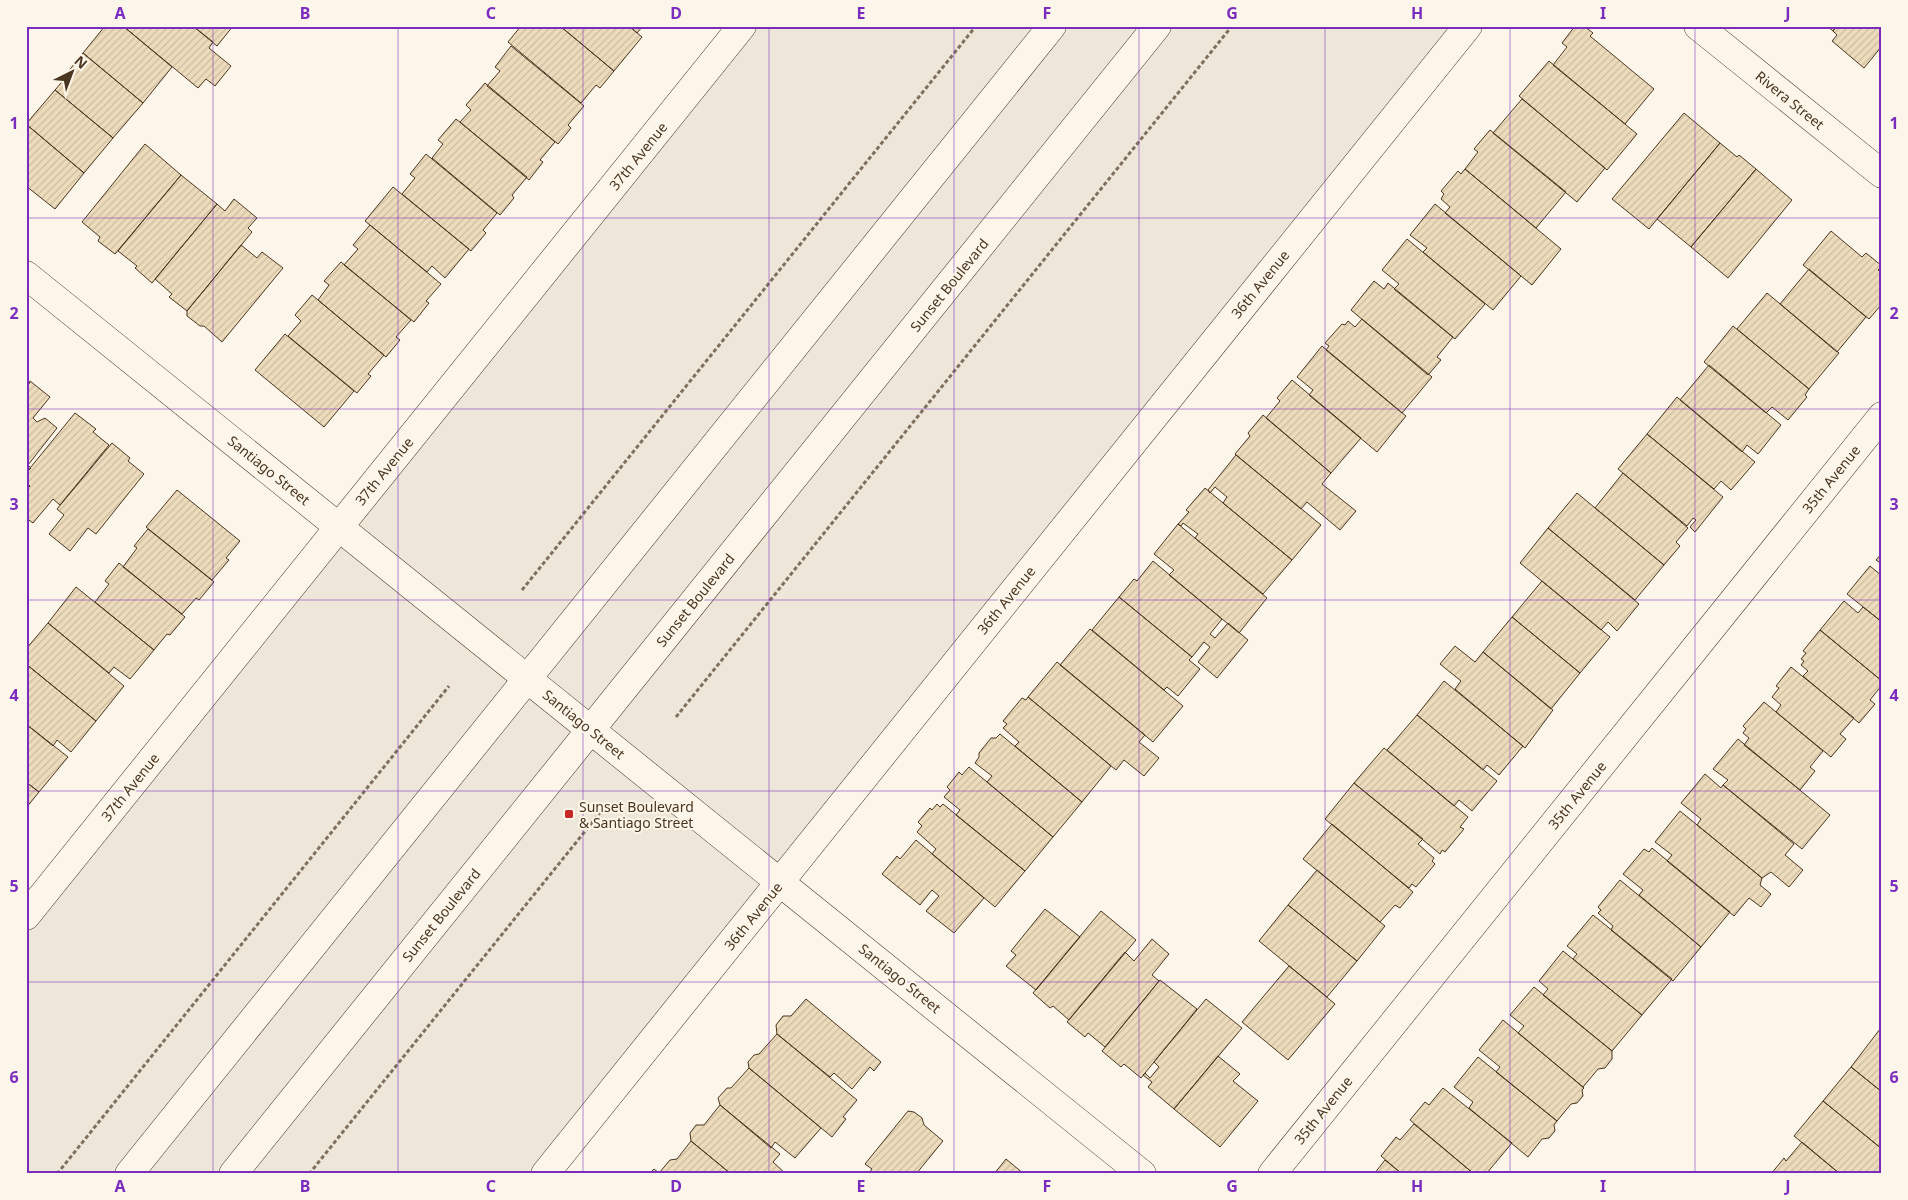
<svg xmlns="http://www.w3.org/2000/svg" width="1908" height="1200" font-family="'Noto Sans',sans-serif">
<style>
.park{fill:#ede6d9;stroke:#887966}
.building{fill:url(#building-hatch);stroke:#4a3520}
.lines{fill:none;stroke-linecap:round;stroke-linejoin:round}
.street-casing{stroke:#4a3520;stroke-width:29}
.secondary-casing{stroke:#4a3520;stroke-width:29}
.path{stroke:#7f6f5c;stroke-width:3;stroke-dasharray:4 2.5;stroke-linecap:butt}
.street{stroke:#fbf6e9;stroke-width:28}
.secondary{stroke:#fbf6e9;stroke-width:28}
.grid{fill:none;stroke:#7b2cbf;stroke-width:1;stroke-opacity:0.55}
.poi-dot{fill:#c62828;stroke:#fbf6e9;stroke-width:2}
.labels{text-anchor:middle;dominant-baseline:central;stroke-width:4;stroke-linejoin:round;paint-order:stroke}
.street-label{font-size:14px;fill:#4a3520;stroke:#fbf6e9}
.poi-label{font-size:14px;fill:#4a3520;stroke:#fbf6e9;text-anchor:start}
.neatline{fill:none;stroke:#7b2cbf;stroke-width:2}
.grid-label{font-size:16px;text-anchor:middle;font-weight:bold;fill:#7b2cbf}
</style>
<defs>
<pattern id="building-hatch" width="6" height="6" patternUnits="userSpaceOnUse" patternTransform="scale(1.25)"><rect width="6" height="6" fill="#ecdcbc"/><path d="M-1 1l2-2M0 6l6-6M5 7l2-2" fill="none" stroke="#ccbda1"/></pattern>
</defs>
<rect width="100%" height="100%" fill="#fbf6e9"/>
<path class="park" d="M 742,26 L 1468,26 L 545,1174 L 26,1174 L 26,916 Z"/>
<path class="building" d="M 105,26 L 123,26 L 172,67 L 143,103 L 83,53 Z
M 123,26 L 193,26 L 213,42 L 209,48 L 231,66 L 215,86 L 206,79 L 198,88 Z
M 193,26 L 233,26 L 217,46 Z
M 521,26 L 560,26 L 614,71 L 600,88 L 596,85 L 581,103 L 508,42 Z
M 560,26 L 629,26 L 642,37 L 614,71 Z
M 629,26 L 643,26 L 637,33 Z
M 1575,26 L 1584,26 L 1593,33 L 1590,36 L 1654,89 L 1625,124 L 1553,65 L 1567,47 L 1562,43 Z
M 1827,26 L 1837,26 L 1833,31 Z
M 1837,26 L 1882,26 L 1882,46 L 1864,68 L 1832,41 L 1837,35 L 1833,31 Z
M 511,46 L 584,106 L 568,125 L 571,128 L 558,144 L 487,86 L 500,71 L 495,67 Z
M 83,53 L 143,103 L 113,138 L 55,90 L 68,75 L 67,73 Z
M 1549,61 L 1637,134 L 1607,170 L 1519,96 Z
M 485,83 L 555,142 L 540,160 L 543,162 L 529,180 L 460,122 L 471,110 L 466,105 Z
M 55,90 L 113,138 L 84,173 L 26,124 Z
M 1522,99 L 1605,168 L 1577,202 L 1493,133 Z
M 1684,113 L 1720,143 L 1649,229 L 1612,199 Z
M 456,119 L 527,177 L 512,195 L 514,198 L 500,215 L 432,158 L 443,144 L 438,140 Z
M 26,124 L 84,173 L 55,209 L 26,186 Z
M 1490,130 L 1566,192 L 1536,228 L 1465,169 L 1478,152 L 1474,149 Z
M 1720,143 L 1737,157 L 1739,155 L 1756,169 L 1691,247 L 1657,219 Z
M 145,144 L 181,175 L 115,254 L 98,241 L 100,237 L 82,222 Z
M 426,154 L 497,213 L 483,230 L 486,233 L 471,251 L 402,194 L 415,178 L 410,174 Z
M 1465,169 L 1561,249 L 1532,285 L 1445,213 L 1450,207 L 1441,199 L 1444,194 L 1441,191 L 1458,171 L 1461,174 Z
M 1756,169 L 1792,200 L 1728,278 L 1691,247 Z
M 181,175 L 217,204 L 152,283 L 135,268 L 137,266 L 118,251 Z
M 393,187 L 469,249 L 445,278 L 432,266 L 427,272 L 365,221 Z
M 234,199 L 257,218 L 248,228 L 252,232 L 187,311 L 169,297 L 172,294 L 155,279 L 217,204 L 225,211 Z
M 1435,204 L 1521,276 L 1493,310 L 1423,252 L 1427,248 L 1410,235 Z
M 370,225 L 441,284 L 426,301 L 429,303 L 414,322 L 344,265 L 358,249 L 353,245 Z
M 1831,231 L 1862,257 L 1866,253 L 1882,266 L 1878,270 L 1882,273 L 1882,304 L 1869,319 L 1803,265 Z
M 1407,239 L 1485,304 L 1455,339 L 1394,289 L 1399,284 L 1382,270 Z
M 241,245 L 257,258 L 262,252 L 283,268 L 222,342 L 204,326 L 200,326 L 187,316 L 187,311 Z
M 341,262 L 411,320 L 396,337 L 400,340 L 386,357 L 318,300 L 329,285 L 324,281 Z
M 1809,269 L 1866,317 L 1837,352 L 1780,304 Z
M 1374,281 L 1384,289 L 1388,283 L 1453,337 L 1437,357 L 1441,360 L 1428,375 L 1351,310 Z
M 1767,293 L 1839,353 L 1809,389 L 1737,329 Z
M 312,295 L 384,355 L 368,374 L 371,376 L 357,393 L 288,336 L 301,321 L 295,315 Z
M 1362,319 L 1432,377 L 1402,413 L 1326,350 L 1329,346 L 1325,343 L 1342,324 L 1345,325 L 1348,321 L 1355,327 Z
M 1733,326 L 1809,389 L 1805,395 L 1807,397 L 1788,420 L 1772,407 L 1766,413 L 1704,362 Z
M 285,334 L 354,391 L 324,427 L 255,370 Z
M 1322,346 L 1406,416 L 1377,452 L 1309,395 L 1313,390 L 1297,377 Z
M 1709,365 L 1781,425 L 1758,454 L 1747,445 L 1742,452 L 1680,400 Z
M 1292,380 L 1361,438 L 1331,473 L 1266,418 L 1280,401 L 1277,398 Z
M 30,381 L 50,397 L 33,418 L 37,422 L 45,418 L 57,428 L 28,465 L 31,468 L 26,473 L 26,382 L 29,384 Z
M 1677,397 L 1755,462 L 1731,490 L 1721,481 L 1714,489 L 1647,434 Z
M 75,413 L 96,429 L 93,432 L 109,445 L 60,505 L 53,499 L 33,523 L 26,518 L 26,490 L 30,486 L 26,483 L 26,473 Z
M 1263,415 L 1331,473 L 1322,484 L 1356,511 L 1340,530 L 1307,502 L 1301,509 L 1235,454 L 1250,436 L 1248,433 Z
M 1647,434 L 1723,497 L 1695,532 L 1690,527 L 1696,520 L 1693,518 L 1687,526 L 1618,469 Z
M 112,443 L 130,458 L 128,461 L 144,474 L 96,534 L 88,528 L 70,551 L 49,534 L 64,515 L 57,509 Z
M 1236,455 L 1321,525 L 1292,560 L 1223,503 L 1227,497 L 1215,487 L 1210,493 L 1208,490 Z
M 1623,473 L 1688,528 L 1676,542 L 1680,546 L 1664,565 L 1595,508 Z
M 1205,488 L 1292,560 L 1263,594 L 1195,538 L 1198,534 L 1183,523 L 1181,526 L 1178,524 L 1189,512 L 1186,510 Z
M 177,490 L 240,541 L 226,558 L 229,560 L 212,580 L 146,527 Z
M 1577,493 L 1664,565 L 1635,600 L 1548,528 Z
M 1178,524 L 1267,598 L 1239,633 L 1169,575 L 1174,570 L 1154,554 Z
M 1548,528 L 1639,604 L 1617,631 L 1608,622 L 1601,630 L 1520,563 Z
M 148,529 L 214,582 L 199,600 L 196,598 L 182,614 L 123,567 L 137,548 L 134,546 Z
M 1882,553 L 1882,564 L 1876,560 Z
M 1153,561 L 1222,619 L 1210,634 L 1215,638 L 1228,623 L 1248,640 L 1217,678 L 1198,662 L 1210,647 L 1204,642 L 1192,657 L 1119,597 L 1134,579 L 1137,581 Z
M 119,563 L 185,617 L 170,635 L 167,634 L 154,650 L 95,602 L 109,584 L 105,581 Z
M 1870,566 L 1882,576 L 1882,622 L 1847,594 Z
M 1542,581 L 1610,637 L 1580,673 L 1512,617 Z
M 76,587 L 154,650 L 130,679 L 114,667 L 109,673 L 48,623 Z
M 1119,597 L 1192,657 L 1189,660 L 1200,669 L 1178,696 L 1167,687 L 1164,690 L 1092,630 Z
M 1844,601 L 1858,613 L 1863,607 L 1882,622 L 1882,681 L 1820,630 Z
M 1512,617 L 1580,673 L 1551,709 L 1483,652 Z
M 48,623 L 124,686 L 96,721 L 26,664 L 26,649 Z
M 1090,629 L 1183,706 L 1153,742 L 1060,665 Z
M 1820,630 L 1882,681 L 1882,685 L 1870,700 L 1875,704 L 1859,723 L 1803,676 L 1808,671 L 1801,665 L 1804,661 L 1801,659 L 1806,653 L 1803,651 Z
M 1455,646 L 1475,662 L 1483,652 L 1553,710 L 1525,748 L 1455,689 L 1461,681 L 1440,664 Z
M 1057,662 L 1145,735 L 1139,742 L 1159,758 L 1144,776 L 1124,760 L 1116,770 L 1028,697 Z
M 26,664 L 96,721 L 71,752 L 57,740 L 53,746 L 26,724 Z
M 1791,667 L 1854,718 L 1840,734 L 1846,739 L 1831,757 L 1776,712 L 1781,705 L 1772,697 L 1779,688 L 1776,686 Z
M 1444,681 L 1523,746 L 1499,775 L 1487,765 L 1483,770 L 1417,715 Z
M 1028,697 L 1111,766 L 1082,802 L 1015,746 L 1019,742 L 1003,728 L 1007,724 L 1003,721 L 1022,698 L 1026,700 Z
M 1764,702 L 1823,751 L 1810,767 L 1815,771 L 1800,790 L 1744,745 L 1749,738 L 1743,733 L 1746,729 L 1743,726 Z
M 1417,715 L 1497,781 L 1472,811 L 1459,800 L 1454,806 L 1387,750 Z
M 26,724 L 68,757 L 39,792 L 26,782 Z
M 1000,734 L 1082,802 L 1053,837 L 987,782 L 992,776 L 975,763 L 979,757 L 979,753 L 991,738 L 996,738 Z
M 1738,739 L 1830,815 L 1802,849 L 1723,785 L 1728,780 L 1713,769 Z
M 1384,748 L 1468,817 L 1460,827 L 1464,829 L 1445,852 L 1442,850 L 1440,854 L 1354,783 Z
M 969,767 L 1053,837 L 1025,871 L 956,815 L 960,810 L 944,797 L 950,790 L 947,787 L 959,772 L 962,775 Z
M 1705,774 L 1721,788 L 1723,785 L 1794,844 L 1785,855 L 1803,870 L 1789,887 L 1771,872 L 1762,878 L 1697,825 L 1701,819 L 1681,803 Z
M 26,782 L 39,792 L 26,808 Z
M 1354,783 L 1423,839 L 1418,844 L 1434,858 L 1432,861 L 1435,864 L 1416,887 L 1412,884 L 1409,888 L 1325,819 Z
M 937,804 L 940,807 L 943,804 L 1025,871 L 995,907 L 932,854 L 936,849 L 917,832 L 922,826 L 918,822 L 930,808 L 932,810 Z
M 1680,811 L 1762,878 L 1760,885 L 1771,894 L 1761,907 L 1749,898 L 1734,916 L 1667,861 L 1672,855 L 1655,842 Z
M 1332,824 L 1413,892 L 1400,908 L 1395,905 L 1380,922 L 1303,859 Z
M 916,840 L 984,898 L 954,933 L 926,911 L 939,896 L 932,890 L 920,905 L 882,874 L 897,856 L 900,859 Z
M 1652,848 L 1730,912 L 1701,947 L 1639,895 L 1643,890 L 1623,874 L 1644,849 L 1649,852 Z
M 1317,870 L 1385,926 L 1357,961 L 1288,905 Z
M 1620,880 L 1701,947 L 1673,981 L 1611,930 L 1613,926 L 1598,913 L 1601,910 L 1598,907 Z
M 1288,905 L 1357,961 L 1327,997 L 1259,941 Z
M 1045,909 L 1080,937 L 1036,990 L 1006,966 L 1016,955 L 1011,951 Z
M 1101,911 L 1136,940 L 1069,1020 L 1053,1006 L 1050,1008 L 1033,993 Z
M 1593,915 L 1672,979 L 1642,1015 L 1573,959 L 1577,954 L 1567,946 Z
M 1152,939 L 1169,954 L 1152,975 L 1159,981 L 1105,1047 L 1088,1033 L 1085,1037 L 1067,1022 L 1125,952 L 1134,961 Z
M 1563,951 L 1642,1015 L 1612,1051 L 1543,995 L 1548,989 L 1539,981 Z
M 1289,966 L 1335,1004 L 1288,1060 L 1242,1022 Z
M 1160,980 L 1197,1009 L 1141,1078 L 1124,1064 L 1121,1067 L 1102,1051 Z
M 1534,987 L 1612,1051 L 1612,1059 L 1605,1068 L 1598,1069 L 1583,1087 L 1518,1033 L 1524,1026 L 1510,1015 Z
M 806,999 L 881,1062 L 874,1071 L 870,1067 L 852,1089 L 834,1073 L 830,1077 L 777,1034 L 776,1025 L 783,1016 L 791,1016 Z
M 1206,999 L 1242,1028 L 1174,1109 L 1148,1087 L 1152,1082 L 1143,1075 L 1145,1073 L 1150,1078 L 1159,1067 L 1154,1062 Z
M 1503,1020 L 1584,1088 L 1582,1090 L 1583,1096 L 1577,1103 L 1571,1104 L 1557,1121 L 1496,1072 L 1500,1067 L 1479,1050 Z
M 1880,1029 L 1882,1031 L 1882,1092 L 1851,1067 Z
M 777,1034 L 857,1100 L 843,1117 L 846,1119 L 832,1137 L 749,1068 L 748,1062 L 754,1055 L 759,1054 Z
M 1218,1056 L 1240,1074 L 1233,1081 L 1258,1101 L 1220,1147 L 1174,1109 Z
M 1478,1057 L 1557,1121 L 1554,1125 L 1555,1131 L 1549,1138 L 1542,1139 L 1528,1157 L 1469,1108 L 1473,1102 L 1454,1087 Z
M 1851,1067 L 1882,1092 L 1882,1149 L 1823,1101 Z
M 749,1068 L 821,1128 L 795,1158 L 775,1142 L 771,1148 L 720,1105 L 718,1098 L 727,1088 L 731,1088 Z
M 1443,1088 L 1512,1143 L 1486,1174 L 1474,1174 L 1410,1120 L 1425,1102 L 1429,1105 Z
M 1823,1101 L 1882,1149 L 1882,1174 L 1840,1174 L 1794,1136 Z
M 720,1105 L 780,1154 L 773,1162 L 786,1174 L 731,1174 L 691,1141 L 690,1133 L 696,1125 L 704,1125 Z
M 908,1111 L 914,1112 L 922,1118 L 924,1125 L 943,1141 L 916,1174 L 868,1174 L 872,1169 L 865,1164 Z
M 1414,1124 L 1474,1174 L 1402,1174 L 1381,1156 L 1396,1137 L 1400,1140 Z
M 691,1141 L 731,1174 L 659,1173 L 670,1160 L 677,1159 Z
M 1802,1142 L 1840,1174 L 1771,1174 L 1784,1158 L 1786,1161 Z
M 1006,1159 L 1024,1174 L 994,1174 Z
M 1385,1160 L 1402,1174 L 1374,1174 Z
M 654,1169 L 659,1173 L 659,1174 L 649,1174 Z"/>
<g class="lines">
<g class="street-casing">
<path id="street" d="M 1698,26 L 1882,174
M 26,275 L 1142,1174
M 26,916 L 742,26
M 545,1174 L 1468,26
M 1272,1174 L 1882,416"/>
</g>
<g class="secondary-casing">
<path id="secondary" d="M 129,1174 L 1052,26
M 233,1174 L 1157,26"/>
</g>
<path class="path" d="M 522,590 L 976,26
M 676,717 L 1232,26
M 57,1174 L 449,686
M 309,1174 L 603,809"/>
<use href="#street" class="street"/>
<use href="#secondary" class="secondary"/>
</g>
<path class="grid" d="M 213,26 L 213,1174M 398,26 L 398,1174M 583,26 L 583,1174M 769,26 L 769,1174M 954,26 L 954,1174M 1139,26 L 1139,1174M 1325,26 L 1325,1174M 1510,26 L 1510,1174M 1695,26 L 1695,1174M 26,218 L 1882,218M 26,409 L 1882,409M 26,600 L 1882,600M 26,791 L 1882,791M 26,982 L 1882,982"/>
<rect class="poi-dot" x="564" y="809" width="10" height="10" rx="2.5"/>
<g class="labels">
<g class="street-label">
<text transform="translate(1790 100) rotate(39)">Rivera Street</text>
<text transform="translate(638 156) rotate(-51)">37th Avenue</text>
<text transform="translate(1260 284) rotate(-51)">36th Avenue</text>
<text transform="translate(949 285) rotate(-51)">Sunset Boulevard</text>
<text transform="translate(269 470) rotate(39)">Santiago Street</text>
<text transform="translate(384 471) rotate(-51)">37th Avenue</text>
<text transform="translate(1831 479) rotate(-51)">35th Avenue</text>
<text transform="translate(695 600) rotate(-51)">Sunset Boulevard</text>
<text transform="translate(1006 600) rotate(-51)">36th Avenue</text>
<text transform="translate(584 724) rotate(39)">Santiago Street</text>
<text transform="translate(130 787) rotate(-51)">37th Avenue</text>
<text transform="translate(1577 795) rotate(-51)">35th Avenue</text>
<text transform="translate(441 915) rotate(-51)">Sunset Boulevard</text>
<text transform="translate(753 916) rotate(-51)">36th Avenue</text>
<text transform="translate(900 978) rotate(39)">Santiago Street</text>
<text transform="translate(1323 1110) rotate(-51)">35th Avenue</text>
</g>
<g class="poi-label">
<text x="579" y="806">Sunset Boulevard<tspan x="579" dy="16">&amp; Santiago Street</tspan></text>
</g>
</g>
<rect width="1908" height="1200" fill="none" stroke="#fbf6e9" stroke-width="55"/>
<g transform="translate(72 72) rotate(42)" stroke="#fbf6e9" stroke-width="4" paint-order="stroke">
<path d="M0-4L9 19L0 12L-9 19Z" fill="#4a3520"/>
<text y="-8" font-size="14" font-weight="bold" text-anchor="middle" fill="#4a3520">N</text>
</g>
<rect x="28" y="28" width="1852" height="1144" class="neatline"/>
<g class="grid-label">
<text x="120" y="19">A</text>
<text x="305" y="19">B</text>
<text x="491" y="19">C</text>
<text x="676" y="19">D</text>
<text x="861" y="19">E</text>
<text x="1047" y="19">F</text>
<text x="1232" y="19">G</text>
<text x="1417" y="19">H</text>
<text x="1603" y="19">I</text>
<text x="1788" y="19">J</text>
<text x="14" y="129">1</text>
<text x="1894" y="129">1</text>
<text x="14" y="319">2</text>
<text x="1894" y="319">2</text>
<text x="14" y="510">3</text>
<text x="1894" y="510">3</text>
<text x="14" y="701">4</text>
<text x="1894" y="701">4</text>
<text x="14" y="892">5</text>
<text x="1894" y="892">5</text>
<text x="14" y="1083">6</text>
<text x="1894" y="1083">6</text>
<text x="120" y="1192">A</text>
<text x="305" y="1192">B</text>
<text x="491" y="1192">C</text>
<text x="676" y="1192">D</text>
<text x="861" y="1192">E</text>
<text x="1047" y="1192">F</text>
<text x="1232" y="1192">G</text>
<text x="1417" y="1192">H</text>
<text x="1603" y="1192">I</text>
<text x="1788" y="1192">J</text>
</g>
</svg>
